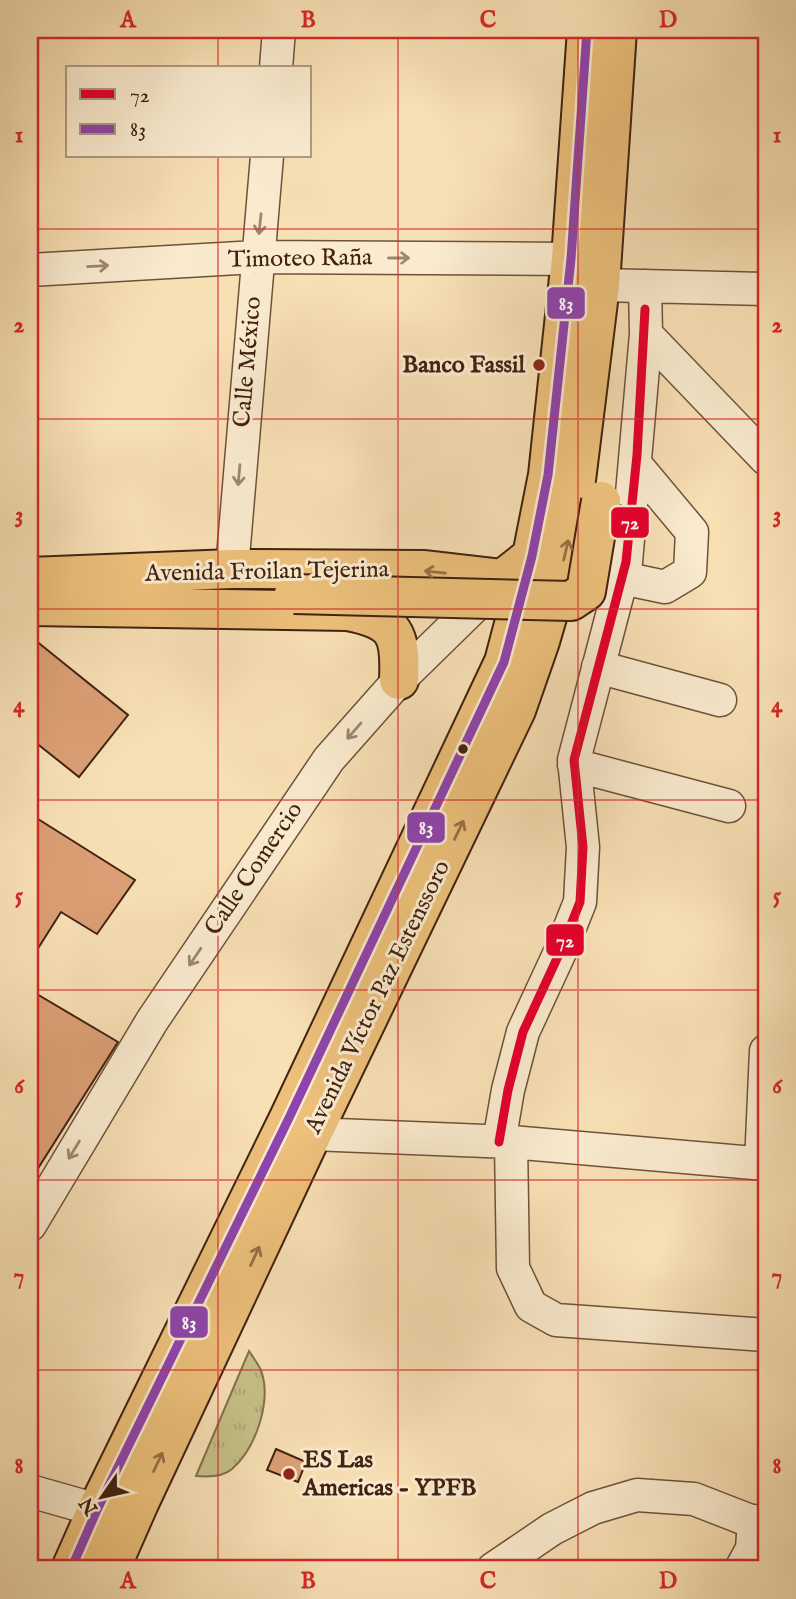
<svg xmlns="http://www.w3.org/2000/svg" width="796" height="1599" font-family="'IM FELL English',serif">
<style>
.grass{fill:url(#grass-tufts);stroke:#83704c;stroke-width:2}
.building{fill:#dc9f75;stroke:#412111;stroke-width:2}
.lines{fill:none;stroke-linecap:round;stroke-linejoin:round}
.minor-casing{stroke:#6f513a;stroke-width:35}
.major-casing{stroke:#412111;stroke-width:42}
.minor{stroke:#faebcf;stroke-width:32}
.major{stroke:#ecc07a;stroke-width:38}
.major-bridge-casing{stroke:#412111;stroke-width:42;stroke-linecap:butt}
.major-bridge{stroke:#ecc07a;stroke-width:38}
.bus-1-casing{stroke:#faebcf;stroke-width:14}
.bus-2-casing{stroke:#faebcf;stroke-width:14}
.bus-1{stroke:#e4002b;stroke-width:9}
.bus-2{stroke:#8e44ad;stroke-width:9}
.oneway{stroke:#9e8670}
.oneway2{stroke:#967046}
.grid{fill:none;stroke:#d62828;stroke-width:2;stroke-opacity:0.55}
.poi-dot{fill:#8f2418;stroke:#faebcf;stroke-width:2.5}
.bus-dot{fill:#412111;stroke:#faebcf;stroke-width:2.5}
.labels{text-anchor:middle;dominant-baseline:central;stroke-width:6;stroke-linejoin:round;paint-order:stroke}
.street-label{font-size:24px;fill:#412111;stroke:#faebcf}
.poi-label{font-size:24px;font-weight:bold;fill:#412111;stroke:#faebcf;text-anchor:end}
.line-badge{stroke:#faebcf;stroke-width:2.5}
.badge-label{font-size:19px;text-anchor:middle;font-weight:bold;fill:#fff}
.neatline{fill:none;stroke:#d62828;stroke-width:2.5}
.grid-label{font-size:23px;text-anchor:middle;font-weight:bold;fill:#d62828}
</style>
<defs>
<pattern id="grass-tufts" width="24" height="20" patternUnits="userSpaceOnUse" patternTransform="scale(1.75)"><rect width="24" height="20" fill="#c5c088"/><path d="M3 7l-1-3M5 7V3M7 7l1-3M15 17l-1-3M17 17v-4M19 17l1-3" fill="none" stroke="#aaa574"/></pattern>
</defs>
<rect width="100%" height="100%" fill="#f8e0b5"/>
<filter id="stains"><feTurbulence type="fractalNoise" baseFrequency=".00286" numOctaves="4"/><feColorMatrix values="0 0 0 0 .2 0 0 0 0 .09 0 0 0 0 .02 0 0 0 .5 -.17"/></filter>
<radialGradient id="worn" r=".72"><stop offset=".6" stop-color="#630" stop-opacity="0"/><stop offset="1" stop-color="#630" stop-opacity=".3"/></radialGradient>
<path class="grass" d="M 249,1351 C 253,1357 258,1364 261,1370 C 272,1401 256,1448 232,1469 C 223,1477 207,1477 196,1476 Z"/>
<path class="building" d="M 30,636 L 128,715 L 79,777 L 30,738 Z
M 30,814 L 135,880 L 97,934 L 61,912 L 30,961 Z
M 30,990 L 118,1042 L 30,1181 Z
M 276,1449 L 306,1462 L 298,1482 L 267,1470 Z"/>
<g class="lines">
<g class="minor-casing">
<path id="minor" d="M 276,68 L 279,30
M 30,270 L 257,257 L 571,259
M 600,285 L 766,289
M 646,334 L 766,459
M 232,569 L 267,156
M 622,578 L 665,587 L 690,572 L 692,532 L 636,465
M 598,667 L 720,700
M 574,765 L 729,806
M 312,1134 L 511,1142 L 766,1164
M 499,1142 L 508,1090 L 523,1032 L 560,952 L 580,902 L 583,847 L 574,760 L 626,562 L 646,334 L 645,286
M 511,1142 L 513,1268 L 531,1306 L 556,1320 L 766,1335
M 761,1164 L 766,1051
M 30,1225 L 152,1021 L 329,759 L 399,680 L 494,587
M 30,1491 L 97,1510
M 493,1569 L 552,1529 L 593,1508 L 637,1495 L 694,1499 L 766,1527
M 741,1569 L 752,1549 L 754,1521"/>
</g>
<g class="major-casing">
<path id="major" d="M 30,577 L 232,569 L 425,570 L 503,579 L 532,556
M 30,606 L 348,611 C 396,620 401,634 399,680
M 71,1569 L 97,1510 L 289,1118 L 504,662 L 532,556 L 548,475 L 571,259 L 587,30
M 110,1569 L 139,1503 L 312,1134 L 516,710 L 540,641 L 568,545 L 600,285 L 617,30"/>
</g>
<use href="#minor" class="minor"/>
<use href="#major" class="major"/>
<g class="major-bridge-casing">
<path id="major-bridge" d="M 294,594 L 571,601 L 586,591 L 601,501"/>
</g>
<use href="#major-bridge" class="major-bridge"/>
<g class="bus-1-casing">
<path id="bus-1" d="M 499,1142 L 508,1090 L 523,1032 L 560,952 L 580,902 L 583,847 L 574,760 L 626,562 L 637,455 L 645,309"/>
</g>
<g class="bus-2-casing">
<path id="bus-2" d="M 71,1569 L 97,1510 L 289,1118 L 504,662 L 532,556 L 548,475 L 571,259 L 587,30"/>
</g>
<use href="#bus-1" class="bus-1"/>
<use href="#bus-2" class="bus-2"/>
</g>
<defs><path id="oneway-shaft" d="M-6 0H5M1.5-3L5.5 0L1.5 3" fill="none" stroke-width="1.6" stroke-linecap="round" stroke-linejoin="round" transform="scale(1.75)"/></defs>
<g class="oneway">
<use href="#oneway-shaft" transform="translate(260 224) rotate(96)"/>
<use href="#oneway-shaft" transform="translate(399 258)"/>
<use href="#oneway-shaft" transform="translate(98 266) rotate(-3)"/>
<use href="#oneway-shaft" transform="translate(239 475) rotate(95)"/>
<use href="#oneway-shaft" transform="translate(354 731) rotate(131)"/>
<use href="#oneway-shaft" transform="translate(195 957) rotate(124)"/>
<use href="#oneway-shaft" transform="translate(74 1150) rotate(121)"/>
</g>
<g class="oneway2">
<use href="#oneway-shaft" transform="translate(566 550) rotate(-77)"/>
<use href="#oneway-shaft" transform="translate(435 572) rotate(-174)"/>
<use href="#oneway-shaft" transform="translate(459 830) rotate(-64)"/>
<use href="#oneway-shaft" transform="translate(255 1256) rotate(-65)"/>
<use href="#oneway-shaft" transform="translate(158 1462) rotate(-65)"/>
</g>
<path class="grid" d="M 218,30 L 218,68M 398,30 L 398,1569M 578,30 L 578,1569M 218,156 L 218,1569M 30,229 L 766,229M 30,419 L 766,419M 30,609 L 766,609M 30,800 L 766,800M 30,990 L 766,990M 30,1180 L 766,1180M 30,1370 L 766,1370"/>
<g class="poi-dot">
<circle cx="539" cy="365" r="7"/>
<circle cx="289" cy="1474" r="7"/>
</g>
<circle class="bus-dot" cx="463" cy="749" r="6"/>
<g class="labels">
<g class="street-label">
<text transform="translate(300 259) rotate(-1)">Timoteo Raña</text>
<text transform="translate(248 362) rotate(-85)">Calle México</text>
<text transform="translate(267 572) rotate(-1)">Avenida Froilan Tejerina</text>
<text transform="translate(254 869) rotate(-56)">Calle Comercio</text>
<text transform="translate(378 997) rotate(-64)">Avenida Víctor Paz Estenssoro</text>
</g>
<g class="poi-label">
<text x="525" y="365">Banco Fassil</text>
<text x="303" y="1460" text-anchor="start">ES Las<tspan x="303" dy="28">Americas - YPFB</tspan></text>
</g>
</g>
<g class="line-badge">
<rect x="546" y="286" width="40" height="34" rx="7" fill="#8e44ad"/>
<rect x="610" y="506" width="40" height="33" rx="7" fill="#e4002b"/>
<rect x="406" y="811" width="40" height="33" rx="7" fill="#8e44ad"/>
<rect x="545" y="923" width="40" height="34" rx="7" fill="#e4002b"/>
<rect x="169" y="1305" width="40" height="34" rx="7" fill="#8e44ad"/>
</g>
<g class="badge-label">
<text x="566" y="310">83</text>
<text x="630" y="529">72</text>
<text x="426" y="834">83</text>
<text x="565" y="947">72</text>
<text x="189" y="1329">83</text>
</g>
<rect width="796" height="1599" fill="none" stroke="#f8e0b5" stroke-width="77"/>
<rect x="66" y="66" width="245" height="91" fill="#faebcf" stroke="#b09a83" stroke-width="2"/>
<rect x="80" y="89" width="35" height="10" fill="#e4002b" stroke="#b09a83" stroke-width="2"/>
<text x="130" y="102" font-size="21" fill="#412111">72</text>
<rect x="80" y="124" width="35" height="10" fill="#8e44ad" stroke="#b09a83" stroke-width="2"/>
<text x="130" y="136" font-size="21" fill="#412111">83</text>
<g transform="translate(102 1497) rotate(236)" stroke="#faebcf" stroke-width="5" paint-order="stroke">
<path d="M0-5L12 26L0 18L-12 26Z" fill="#412111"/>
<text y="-10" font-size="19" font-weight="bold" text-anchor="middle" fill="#412111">N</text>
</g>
<rect x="38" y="38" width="720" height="1522" class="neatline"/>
<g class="grid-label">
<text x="128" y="27">A</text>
<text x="308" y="27">B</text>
<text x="488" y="27">C</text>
<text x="668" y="27">D</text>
<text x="19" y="142">1</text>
<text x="777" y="142">1</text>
<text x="19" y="332">2</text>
<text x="777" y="332">2</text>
<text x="19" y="522">3</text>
<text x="777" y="522">3</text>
<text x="19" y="712">4</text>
<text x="777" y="712">4</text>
<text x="19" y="903">5</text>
<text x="777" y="903">5</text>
<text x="19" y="1093">6</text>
<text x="777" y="1093">6</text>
<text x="19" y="1283">7</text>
<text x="777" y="1283">7</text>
<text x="19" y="1473">8</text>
<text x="777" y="1473">8</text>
<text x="128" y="1588">A</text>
<text x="308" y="1588">B</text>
<text x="488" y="1588">C</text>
<text x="668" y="1588">D</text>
</g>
<rect width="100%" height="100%" filter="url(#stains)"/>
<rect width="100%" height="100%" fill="url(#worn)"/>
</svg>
